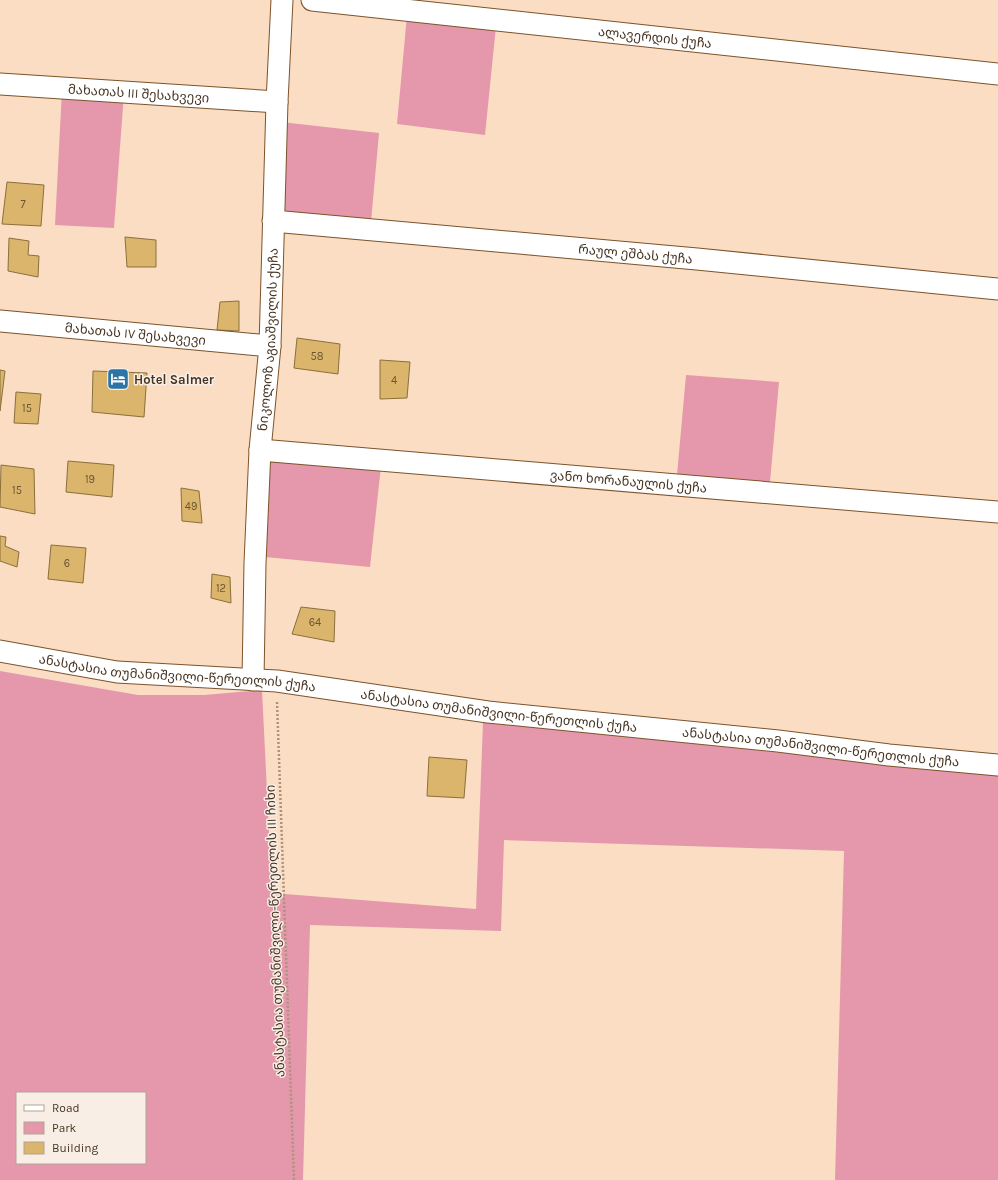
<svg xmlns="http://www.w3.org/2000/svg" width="998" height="1180" font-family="Karla,'Noto Sans Georgian',sans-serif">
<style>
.green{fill:#e598ac;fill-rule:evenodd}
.building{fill:#dab56b;stroke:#8a703b}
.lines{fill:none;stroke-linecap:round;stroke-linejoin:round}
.minor-casing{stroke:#7c532a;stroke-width:23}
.path{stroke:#ab927c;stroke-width:2.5;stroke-dasharray:2 2;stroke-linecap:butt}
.minor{stroke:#fff;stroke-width:21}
.labels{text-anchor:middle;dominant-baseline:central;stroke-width:3;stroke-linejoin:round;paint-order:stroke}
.number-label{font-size:11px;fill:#6c5435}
.street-label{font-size:13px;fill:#473423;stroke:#f8eee5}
.poi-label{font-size:13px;font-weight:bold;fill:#473423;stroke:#f8eee5;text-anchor:start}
</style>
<rect width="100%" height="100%" fill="#faddc3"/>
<path class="green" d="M 407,15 L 496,26 L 485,135 L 397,124 Z
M 62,90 L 124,93 L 114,228 L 55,225 Z
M 281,122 L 379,133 L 371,222 L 278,214 Z
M 686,375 L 779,382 L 770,482 L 677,475 Z
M 271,458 L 381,466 L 370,567 L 265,557 Z
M 0,671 L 138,695 L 204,695 L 262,690 L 272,893 L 476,909 L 483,722 L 998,775 L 998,1180 L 835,1180 L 844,851 L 504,840 L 501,931 L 310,925 L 303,1180 L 0,1180 ZM 17,1093 L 145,1093 L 145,1163 L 17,1163 Z"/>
<path class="building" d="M 7,182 L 44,185 L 41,226 L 2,224 Z
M 125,237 L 156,240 L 156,267 L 127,267 Z
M 9,238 L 29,241 L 28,255 L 39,256 L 38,277 L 8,271 Z
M 239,301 L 239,331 L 217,330 L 220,302 Z
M 297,338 L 340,344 L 338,374 L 294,368 Z
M 380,360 L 410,362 L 407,398 L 380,399 Z
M 0,370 L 5,371 L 0,411 Z
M 93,371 L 147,373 L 144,417 L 92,412 Z
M 16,392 L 41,394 L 38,424 L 14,423 Z
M 68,461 L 114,465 L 112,497 L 66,492 Z
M 1,465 L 34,469 L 35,514 L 0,507 Z
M 181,488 L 199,491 L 202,523 L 182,521 Z
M 0,536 L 6,537 L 5,546 L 19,552 L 17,567 L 0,561 Z
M 51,545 L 86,548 L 83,583 L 48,579 Z
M 212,574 L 230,577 L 231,603 L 211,598 Z
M 301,607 L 335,611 L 334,642 L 292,634 Z
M 429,757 L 467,760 L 464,798 L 427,796 Z"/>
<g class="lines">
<g class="minor-casing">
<g id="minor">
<path id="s1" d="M 312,0 L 998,74"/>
<path id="s2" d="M 0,84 L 277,102"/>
<path id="s3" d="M 273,221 L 697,259 L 998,289"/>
<path id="s4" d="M 0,321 L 270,346"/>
<path id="s5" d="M 260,450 L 998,512"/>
<path id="s6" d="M 0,651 L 117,672 L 277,681 L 488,712 L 778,741 L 889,755 L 998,765"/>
<path id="s7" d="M 253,680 L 255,563 L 260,450 L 270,346 L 277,102 L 282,0"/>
</g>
</g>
<path class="path" d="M 277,702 L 294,1180"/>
<use href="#minor" class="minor"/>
</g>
<defs>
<g id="hotel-square" transform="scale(1.15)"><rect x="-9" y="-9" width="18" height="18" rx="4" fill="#2b74a8" stroke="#f8eee5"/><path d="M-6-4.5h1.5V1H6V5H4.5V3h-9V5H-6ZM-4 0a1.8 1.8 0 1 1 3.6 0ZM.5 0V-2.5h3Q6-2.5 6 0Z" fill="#fff"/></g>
</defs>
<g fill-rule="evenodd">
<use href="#hotel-square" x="118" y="379"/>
</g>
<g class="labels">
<g class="number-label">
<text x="23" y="204">7</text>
<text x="317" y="356">58</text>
<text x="394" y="380">4</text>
<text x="27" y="408">15</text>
<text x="90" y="479">19</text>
<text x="17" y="490">15</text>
<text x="191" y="506">49</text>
<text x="67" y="563">6</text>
<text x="221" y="588">12</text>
<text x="315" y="622">64</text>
</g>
<g class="street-label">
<text stroke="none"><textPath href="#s1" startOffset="345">ალავერდის ქუჩა</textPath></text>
<text stroke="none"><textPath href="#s2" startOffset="139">მახათას III შესახვევი</textPath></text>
<text stroke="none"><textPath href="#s3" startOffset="364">რაულ ეშბას ქუჩა</textPath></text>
<text stroke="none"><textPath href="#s4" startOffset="136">მახათას IV შესახვევი</textPath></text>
<text stroke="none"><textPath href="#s7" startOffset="341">ნიკოლოზ აგიაშვილის ქუჩა</textPath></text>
<text stroke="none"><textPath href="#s5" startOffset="370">ვანო ხორანაულის ქუჩა</textPath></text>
<text stroke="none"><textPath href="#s6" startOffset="179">ანასტასია თუმანიშვილი-წერეთლის ქუჩა</textPath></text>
<text stroke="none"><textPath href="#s6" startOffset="503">ანასტასია თუმანიშვილი-წერეთლის ქუჩა</textPath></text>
<text stroke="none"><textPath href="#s6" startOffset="827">ანასტასია თუმანიშვილი-წერეთლის ქუჩა</textPath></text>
<text transform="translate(275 931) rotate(-92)">ანასტასია თუმანიშვილი-წერეთლის III ჩიხი</text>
</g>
<g class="poi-label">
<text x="134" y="379">Hotel Salmer</text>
</g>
</g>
<rect x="16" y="1092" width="130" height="72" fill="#f8eee5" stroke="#b1a497"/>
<rect x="24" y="1105" width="20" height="6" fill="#ffffff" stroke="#b1a497"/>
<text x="52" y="1112" font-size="12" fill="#473423">Road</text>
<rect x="24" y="1122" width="20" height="12" fill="#e598ac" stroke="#b1a497"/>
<text x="52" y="1132" font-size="12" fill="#473423">Park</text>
<rect x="24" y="1142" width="20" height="12" fill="#dab56b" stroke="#b1a497"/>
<text x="52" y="1152" font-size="12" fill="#473423">Building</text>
</svg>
